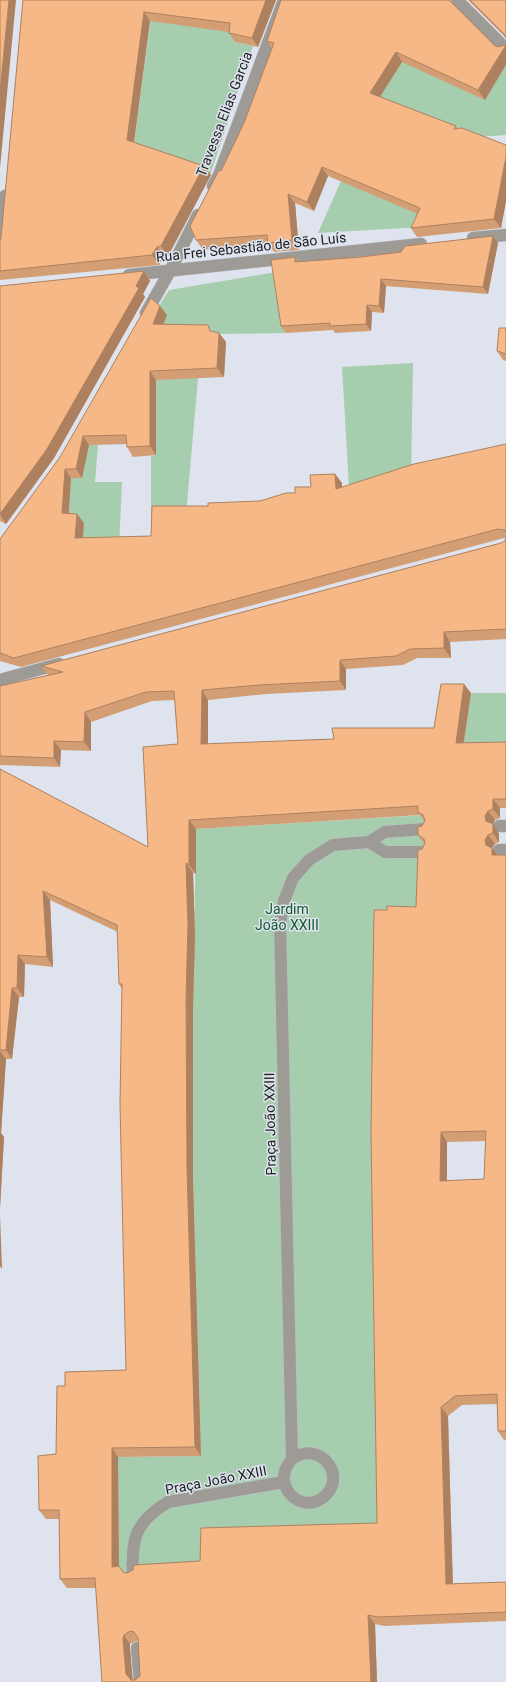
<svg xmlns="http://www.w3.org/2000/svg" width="506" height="1682" font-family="Roboto,sans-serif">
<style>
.green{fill:#a5cdae}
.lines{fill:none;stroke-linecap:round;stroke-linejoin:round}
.street-casing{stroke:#bbc0c9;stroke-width:13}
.street{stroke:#9e9b97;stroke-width:12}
.wall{fill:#d49e75;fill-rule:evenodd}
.shaded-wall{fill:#ad815f}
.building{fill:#f7b888;stroke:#ad815f;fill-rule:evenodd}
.labels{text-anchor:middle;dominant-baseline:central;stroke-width:3;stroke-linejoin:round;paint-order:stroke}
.street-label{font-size:14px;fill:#1e1f23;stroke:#dee3ed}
.park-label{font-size:14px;fill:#115b2f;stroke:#dee3ed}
</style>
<rect width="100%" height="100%" fill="#dee3ed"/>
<path class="green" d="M 151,17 L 238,22 L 235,42 L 253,46 L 210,175 L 130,174 Z
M 383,44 L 485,99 L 506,65 L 506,135 L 476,137 L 422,227 L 318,233 L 341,181 L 412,211 L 446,129 L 375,102 Z
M 277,272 L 286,333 L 215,334 L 160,333 L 158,308 L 169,290 Z
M 413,363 L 411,476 L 350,504 L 342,367 Z
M 156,378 L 198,378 L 186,515 L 151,516 L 151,456 L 156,455 Z
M 89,445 L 98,445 L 95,482 L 122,482 L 119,547 L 82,545 L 68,522 L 71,478 L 82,478 Z
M 471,693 L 506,693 L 506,751 L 462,752 Z
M 425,815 L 424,864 L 384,1532 L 206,1570 L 119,1576 L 118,1457 L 201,1456 L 193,1179 L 193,1008 L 196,829 Z"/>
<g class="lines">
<g class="street-casing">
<path id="street" d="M 457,0 L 506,49
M 213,186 L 219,175 L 284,0
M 473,238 L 506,235
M 0,247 L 5,196
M 129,275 L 421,244
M 146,313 L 170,271 L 198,215
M 0,680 L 59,664
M 499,826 L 506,826
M 369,842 L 385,852 L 424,852
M 499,850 L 506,850
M 292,1459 C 318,1440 347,1473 326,1495 C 303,1518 268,1485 292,1459 L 280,923 L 284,901 L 293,878 L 309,860 L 333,845 L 369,842 L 385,832 L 424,829
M 133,1575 C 131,1539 135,1522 168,1502 L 284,1482
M 137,1648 L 140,1682"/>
</g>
<use href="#street" class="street"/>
</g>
<path class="wall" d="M 23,0 L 276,0 L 258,47 L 235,42 L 229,33 L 229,32 L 150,21 L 134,143 L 204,166 L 211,175 L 168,256 L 163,256 L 159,265 L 0,280 L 0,240 L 1,238 Z
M 281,0 L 450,0 L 485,100 L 402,62 L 380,97 L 456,126 L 458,129 L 506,145 L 506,201 L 501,228 L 417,237 L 411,228 L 418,214 L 328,176 L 314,211 L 295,203 L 299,250 L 274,252 L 269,244 L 203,250 L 196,240 L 221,171 L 244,123 L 272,48 L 267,41 Z
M 468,0 L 506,0 L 506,38 Z
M 493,236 L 498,243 L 488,294 L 386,286 L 384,313 L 372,312 L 371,331 L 335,333 L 333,330 L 286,333 L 281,326 L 295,257 L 298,262 L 361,257 L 401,252 Z
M 144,271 L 150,281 L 143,294 L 145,297 L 54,458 L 6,524 L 0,521 L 0,286 Z
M 167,315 L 163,324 L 219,333 L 226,342 L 224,377 L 156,380 L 156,455 L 133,457 L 127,447 L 127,444 L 89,445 L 82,478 L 71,478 L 69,513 L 84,523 L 82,538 L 151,536 L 208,506 L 260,501 L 295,493 L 311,487 L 335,474 L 342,483 L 342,487 L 506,444 L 506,639 L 450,642 L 451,658 L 417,658 L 403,665 L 346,669 L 346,690 L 266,694 L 208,700 L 208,744 L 334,739 L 434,728 L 471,693 L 464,743 L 506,742 L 506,808 L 500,808 L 500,818 L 495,820 L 492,824 L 499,834 L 499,842 L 495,844 L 492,848 L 497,855 L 506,855 L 506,1440 L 504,1440 L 498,1431 L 497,1404 L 462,1405 L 448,1416 L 453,1584 L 506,1582 L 506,1621 L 384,1626 L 375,1624 L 377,1682 L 102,1682 L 96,1588 L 67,1588 L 60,1579 L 59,1519 L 46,1519 L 39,1510 L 56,1454 L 65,1386 L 126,1370 L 122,989 L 119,984 L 118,932 L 50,900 L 53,967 L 25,964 L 24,997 L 19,997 L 12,1059 L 6,1059 L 1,1133 L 4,1137 L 0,1208 L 0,769 L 148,847 L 178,744 L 175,700 L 152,701 L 91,722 L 91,751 L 61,750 L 60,767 L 0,765 L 0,686 L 49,676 L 48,675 L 41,666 L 501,543 L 505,541 L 506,538 L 504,538 L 21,667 L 0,661 L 0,539 ZM 420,815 L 424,821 L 418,835 L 424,844 L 422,849 L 416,907 L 387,910 L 377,1523 L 200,1561 L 127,1573 L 123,1572 L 119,1566 L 118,1457 L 201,1456 L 193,1179 L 193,1008 L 195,935 L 193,873 L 196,874 L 196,829 ZM 486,1141 L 484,1179 L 447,1181 L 447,1142 ZM 136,1641 L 138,1641 L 140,1676 L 135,1680 L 132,1680 L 130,1648 L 130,1644 Z
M 506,328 L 506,361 L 503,360 L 497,351 Z"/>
<path class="shaded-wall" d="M 9,0 L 16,0 L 0,168 L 0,91 Z
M 266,0 L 276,0 L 258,47 L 252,38 Z
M 144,12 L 150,21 L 133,149 L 127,140 Z
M 506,45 L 506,65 L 485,100 L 478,90 Z
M 396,52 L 402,62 L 376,103 L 370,93 Z
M 506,157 L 506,201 L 501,228 L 494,219 Z
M 204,166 L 211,175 L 168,256 L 161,246 Z
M 322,167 L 328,176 L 314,211 L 307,202 Z
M 288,194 L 295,203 L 299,250 L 292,240 Z
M 493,236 L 498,243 L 488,294 L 483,287 Z
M 157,247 L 163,256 L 159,265 L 152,255 Z
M 144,271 L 150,281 L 143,294 L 145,297 L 54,458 L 6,524 L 0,514 L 136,286 Z
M 381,279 L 386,286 L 384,313 L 379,306 Z
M 367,305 L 372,312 L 371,331 L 366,324 Z
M 160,306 L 167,315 L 160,333 L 153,324 Z
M 219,333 L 226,342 L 224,377 L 217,368 Z
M 150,371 L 156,380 L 156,455 L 150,446 Z
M 83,436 L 89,445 L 82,478 L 76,469 Z
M 65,469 L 71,478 L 68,522 L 62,513 Z
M 335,474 L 342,483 L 342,498 L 336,489 Z
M 77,514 L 84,523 L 82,547 L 75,538 Z
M 444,632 L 450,642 L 451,658 L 444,648 Z
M 340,660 L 346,669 L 346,690 L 340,681 Z
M 464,684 L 471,693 L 462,752 L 456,743 Z
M 202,690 L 208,700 L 208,753 L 201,744 Z
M 85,712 L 91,722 L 91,751 L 84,742 Z
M 54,741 L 61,750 L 60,767 L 54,758 Z
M 493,799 L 500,808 L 500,818 L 493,809 Z
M 488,811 L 495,820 L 492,826 L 493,824 L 499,834 L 499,842 L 493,833 L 486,821 L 485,816 Z
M 189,820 L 196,829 L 196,874 L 189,865 Z
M 488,835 L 495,844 L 492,848 L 499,857 L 492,855 L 486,845 L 485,840 Z
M 186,863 L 193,873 L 195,935 L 193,1008 L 193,1179 L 201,1456 L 195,1447 L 187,1169 Z
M 43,891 L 50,900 L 53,967 L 47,957 Z
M 18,955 L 25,964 L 24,997 L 17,988 Z
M 12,988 L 19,997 L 12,1059 L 6,1050 Z
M 0,1051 L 6,1059 L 1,1133 L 4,1137 L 0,1208 Z
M 441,1132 L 447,1142 L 447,1190 L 440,1181 Z
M 0,1216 L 2,1269 L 0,1266 Z
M 441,1407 L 448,1416 L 453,1594 L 446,1584 Z
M 112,1448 L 118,1457 L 119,1576 L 112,1567 Z
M 368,1615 L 375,1624 L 377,1682 L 371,1682 Z
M 124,1635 L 130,1644 L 130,1648 L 133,1682 L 126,1674 L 123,1639 Z"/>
<path class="building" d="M 0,0 L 9,0 L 0,91 Z
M 23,0 L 266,0 L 252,38 L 229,33 L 230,23 L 144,12 L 127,140 L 204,166 L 161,246 L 157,247 L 152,255 L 0,271 L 0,240 L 1,238 Z
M 281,0 L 449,0 L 494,45 L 498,47 L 505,45 L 506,43 L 506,45 L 478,90 L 396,52 L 370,93 L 456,126 L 454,129 L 462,128 L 506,145 L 506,157 L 494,219 L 411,228 L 420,208 L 322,167 L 307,202 L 288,194 L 292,240 L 268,243 L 267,235 L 196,240 L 190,226 L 219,170 L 221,171 L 244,123 L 274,43 L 267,41 Z
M 470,0 L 506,0 L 506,38 L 505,35 Z
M 493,236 L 483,287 L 381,279 L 379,306 L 367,305 L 366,324 L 330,326 L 330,323 L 281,326 L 271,260 L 295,257 L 295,262 L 361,257 L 401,252 L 405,246 Z
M 144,271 L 136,286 L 139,288 L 47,449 L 0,514 L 0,286 Z
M 151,298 L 160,306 L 153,324 L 208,325 L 210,331 L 219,333 L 217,368 L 150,371 L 150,446 L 127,447 L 126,435 L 83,436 L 76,469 L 65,469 L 62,513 L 77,514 L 75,538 L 151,536 L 152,506 L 208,506 L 208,503 L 260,501 L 286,493 L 295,493 L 295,487 L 311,487 L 310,475 L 335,474 L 336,489 L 414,464 L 506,444 L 506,533 L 505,530 L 498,529 L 14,658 L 0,653 L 0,539 L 60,457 Z
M 499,328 L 506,328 L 506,354 L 497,351 Z
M 506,537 L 506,629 L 444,632 L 444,648 L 410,649 L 396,656 L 340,660 L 340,681 L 259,685 L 202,690 L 201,744 L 334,739 L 332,728 L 434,728 L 441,684 L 464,684 L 456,743 L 506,742 L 506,799 L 493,799 L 493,809 L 488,811 L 485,816 L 486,821 L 493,824 L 493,833 L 488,835 L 485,840 L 486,845 L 492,848 L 492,855 L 506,855 L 506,1431 L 498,1431 L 497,1394 L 455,1396 L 441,1407 L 446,1584 L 506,1582 L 506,1612 L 378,1617 L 368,1615 L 371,1682 L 102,1682 L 95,1578 L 60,1579 L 59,1510 L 39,1510 L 38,1456 L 56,1454 L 57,1386 L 65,1386 L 65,1372 L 126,1370 L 120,1104 L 122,984 L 119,984 L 117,925 L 43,891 L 47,957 L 18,955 L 17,988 L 12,988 L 6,1050 L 0,1050 L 0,769 L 148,847 L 143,747 L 178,744 L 174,691 L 146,692 L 85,712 L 84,742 L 54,741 L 54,758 L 0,756 L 0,686 L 63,672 L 41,666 L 501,543 L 505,541 ZM 418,806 L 418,812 L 423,815 L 425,820 L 422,826 L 418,827 L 418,835 L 424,839 L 425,843 L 422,849 L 418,850 L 416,907 L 387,906 L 387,910 L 374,910 L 371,1133 L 377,1523 L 201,1528 L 200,1561 L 134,1565 L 133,1570 L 127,1573 L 123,1572 L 119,1566 L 112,1567 L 112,1448 L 195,1447 L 187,1169 L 186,999 L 188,925 L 186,863 L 189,865 L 189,820 ZM 486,1131 L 484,1179 L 440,1181 L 441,1132 ZM 130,1631 L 134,1632 L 138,1638 L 140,1676 L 135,1680 L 131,1680 L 126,1674 L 123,1639 L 124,1635 Z"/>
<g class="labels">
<g class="street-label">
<text transform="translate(224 114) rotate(-69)">Travessa Elias Garcia</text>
<text transform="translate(251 247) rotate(-6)">Rua Frei Sebastião de São Luís</text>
<text transform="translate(270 1124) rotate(-91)">Praça João XXIII</text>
<text transform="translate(216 1480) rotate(-11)">Praça João XXIII</text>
</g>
<g class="park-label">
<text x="287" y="909">Jardim<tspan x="287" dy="16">João XXIII</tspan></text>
</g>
</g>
</svg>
